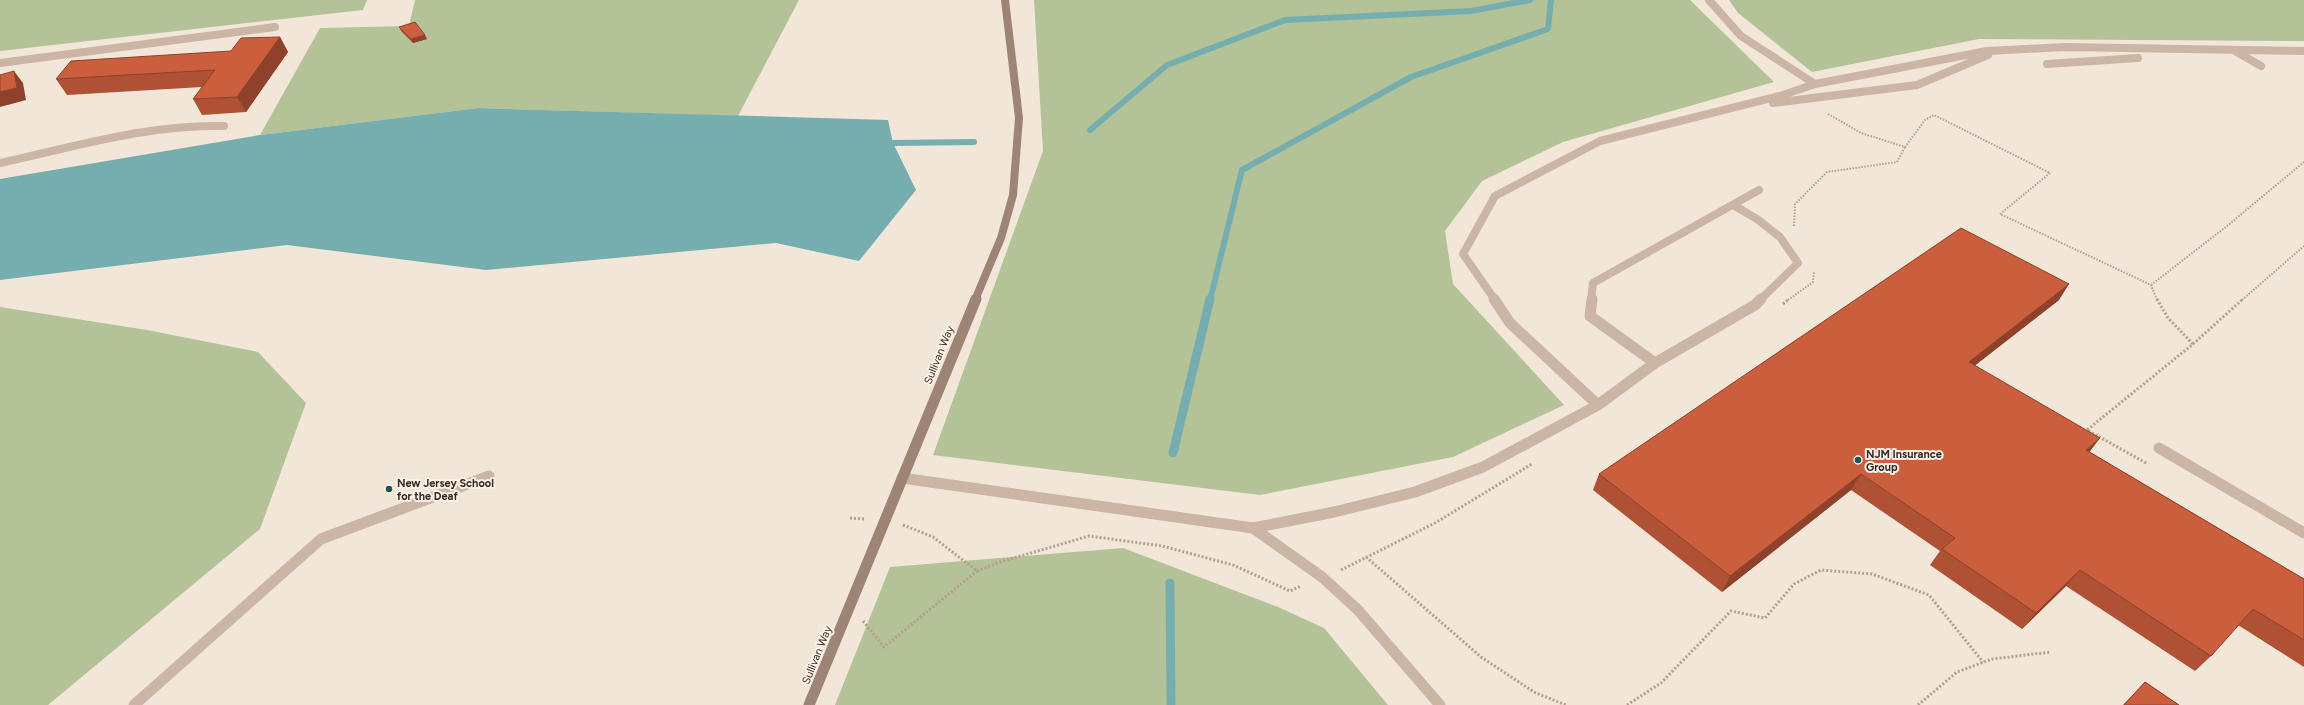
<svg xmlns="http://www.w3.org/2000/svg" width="2304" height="705" font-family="Figtree,sans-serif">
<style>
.green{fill:#b4c298}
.water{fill:#76aeb0}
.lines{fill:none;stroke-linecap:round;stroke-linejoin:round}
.stream-far1{stroke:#76aeb0;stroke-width:6}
.stream{stroke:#76aeb0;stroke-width:9}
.path-far1{stroke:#b69f8e;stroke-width:2;stroke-dasharray:1.5 1.5;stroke-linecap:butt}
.path{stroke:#b69f8e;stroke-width:3;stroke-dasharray:2 2;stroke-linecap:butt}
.lane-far1{stroke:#cbb5a4;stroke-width:8}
.lane{stroke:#cbb5a4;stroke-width:11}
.secondary-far1{stroke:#9e8475;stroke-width:8}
.secondary{stroke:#9e8475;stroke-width:11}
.wall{fill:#af5134}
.shaded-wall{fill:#8e422b}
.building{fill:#cb5e3d;stroke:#8e422b}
.poi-dot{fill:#1a5559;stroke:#faf0e5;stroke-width:1.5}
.labels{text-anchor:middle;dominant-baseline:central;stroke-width:4;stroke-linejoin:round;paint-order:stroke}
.street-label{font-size:11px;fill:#352b26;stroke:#faf0e5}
.poi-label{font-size:11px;font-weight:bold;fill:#352b26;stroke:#faf0e5;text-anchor:start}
</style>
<rect width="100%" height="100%" fill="#f2e6d8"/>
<path class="green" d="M 0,0 L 367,0 L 363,10 L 0,51 Z
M 415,0 L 799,0 L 738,116 L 478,108 L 260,135 L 320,28 L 409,26 Z
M 1034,0 L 1690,0 L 1774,82 L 1563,142 L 1482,181 L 1445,231 L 1453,284 L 1564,405 L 1453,457 L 1260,495 L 933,455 L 1043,151 Z
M 1729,0 L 2304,0 L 2304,41 L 1979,39 L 1812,72 L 1738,13 Z
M 0,307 L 147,330 L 258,352 L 306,403 L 260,529 L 48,705 L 0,705 Z
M 1123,548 L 1278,607 L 1324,628 L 1388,705 L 835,705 L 890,567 Z"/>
<path class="water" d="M 478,108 L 888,120 L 893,143 L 916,190 L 859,261 L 776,243 L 486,270 L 287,245 L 0,280 L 0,179 L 260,135 Z"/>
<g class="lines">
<path class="stream-far1" d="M 1090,130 L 1167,65 L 1285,20 L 1471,11 L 1530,0
M 893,143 L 974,142
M 1210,300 L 1242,170 L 1411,77 L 1548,29 L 1551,0"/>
<path class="stream" d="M 1173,453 L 1210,299
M 1170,583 L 1171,705"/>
<path class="path-far1" d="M 1828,114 L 1861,133 L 1905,147 L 1925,120 L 1934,115 L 2050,173 L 2000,214 L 2151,285 L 2157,300
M 1794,226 L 1795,204 L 1827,172 L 1897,162 L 1905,147
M 2151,285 L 2227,226 L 2304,162
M 1788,300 L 1813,282 L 1814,272
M 2242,300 L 2304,246"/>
<path class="path" d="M 2157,299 L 2168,318 L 2193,344
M 1783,304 L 1789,299
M 2146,463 L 2087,430 L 2193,344 L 2243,299
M 850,518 L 865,519
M 903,525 L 933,537 L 977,571 L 1000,562 L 1089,536 L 1162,546 L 1233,565 L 1290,591 L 1301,586
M 1366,557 L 1481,657 L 1534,692 L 1566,705
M 1341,570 L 1435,523 L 1532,464
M 863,621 L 884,647 L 977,571
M 1627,705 L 1661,683 L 1731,611 L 1765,618 L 1794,584 L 1821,570 L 1872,574 L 1929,595 L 1983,662
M 1918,705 L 1957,672 L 1992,659 L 2051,652"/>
<path class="lane-far1" d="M 1709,0 L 1741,36 L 1815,84 L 1987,51 L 2065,47 L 2304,51
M 2235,51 L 2261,66
M 0,63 L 275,27
M 2047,64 L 2138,58
M 1773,103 L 1917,85 L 1988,55
M 0,163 C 74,147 148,124 224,126
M 1733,205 L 1757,219 L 1780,237 L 1798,263 L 1760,300
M 1495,300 L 1463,254 L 1495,196 L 1600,141 L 1780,96 L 1815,84
M 1591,300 L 1593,283 L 1759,190"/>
<path class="lane" d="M 1494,299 L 1510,323 L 1598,405
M 1592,299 L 1590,316 L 1655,363
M 2159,448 L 2304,533
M 902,478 L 1253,528 L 1322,577 L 1358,610 L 1440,705
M 1253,528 L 1334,512 L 1415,492 L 1483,467 L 1598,405 L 1655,363 L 1755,305 L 1761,299
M 134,705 L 321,539 L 489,476"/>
<path class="secondary-far1" d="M 975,300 L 1001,238 L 1013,195 L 1019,118 L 1005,0"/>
<path class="secondary" d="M 809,705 L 976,299"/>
</g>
<path class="wall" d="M 399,27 L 427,39 L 413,43 L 401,31 Z
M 280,37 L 288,52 L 246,112 L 202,115 L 193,99 L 202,87 L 67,95 L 56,79 L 231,51 Z
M 2059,300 L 1975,365 L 2090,452 L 2304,579 L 2304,667 L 2238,625 L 2211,656 L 2195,671 L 2066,586 L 2022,629 L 1930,565 L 1940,551 L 1851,490 L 1722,592 L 1593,490 L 1599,474 Z
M 2145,682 L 2179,705 L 2123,705 Z"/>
<path class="shaded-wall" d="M 425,35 L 427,39 L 413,43 L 411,39 Z
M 280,37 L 288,52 L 246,112 L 237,97 Z
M 14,71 L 23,83 L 26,100 L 0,107 L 0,92 Z
M 2069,284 L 2059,300 L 1959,378 L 1969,362 Z
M 2100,438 L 2088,454 L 2086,450 Z
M 1861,474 L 1851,490 L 1722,592 L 1730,576 Z
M 2080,570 L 2066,586 L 2022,629 L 2036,613 Z"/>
<path class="building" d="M 415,22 L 425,35 L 411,39 L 399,27 Z
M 280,37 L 237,97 L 193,99 L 215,70 L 56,79 L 71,61 L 231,51 L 241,38 Z
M 14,71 L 17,88 L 0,92 L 0,75 Z
M 1961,228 L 2069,284 L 1969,362 L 2100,438 L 2086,450 L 2304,579 L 2304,640 L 2253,609 L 2211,656 L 2080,570 L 2036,613 L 1942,549 L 1955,538 L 1861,474 L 1730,576 L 1599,474 Z
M 2145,682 L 2179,705 L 2124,705 Z"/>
<g class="poi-dot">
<circle cx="1858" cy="460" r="4"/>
<circle cx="389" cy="489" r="4"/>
</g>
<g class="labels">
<g class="street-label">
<text transform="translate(939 355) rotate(-68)">Sullivan Way</text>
<text transform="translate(817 655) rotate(-68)">Sullivan Way</text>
</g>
<g class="poi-label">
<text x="1866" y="454">NJM Insurance<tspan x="1866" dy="13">Group</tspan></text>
<text x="397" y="483">New Jersey School<tspan x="397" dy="13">for the Deaf</tspan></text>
</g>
</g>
</svg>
